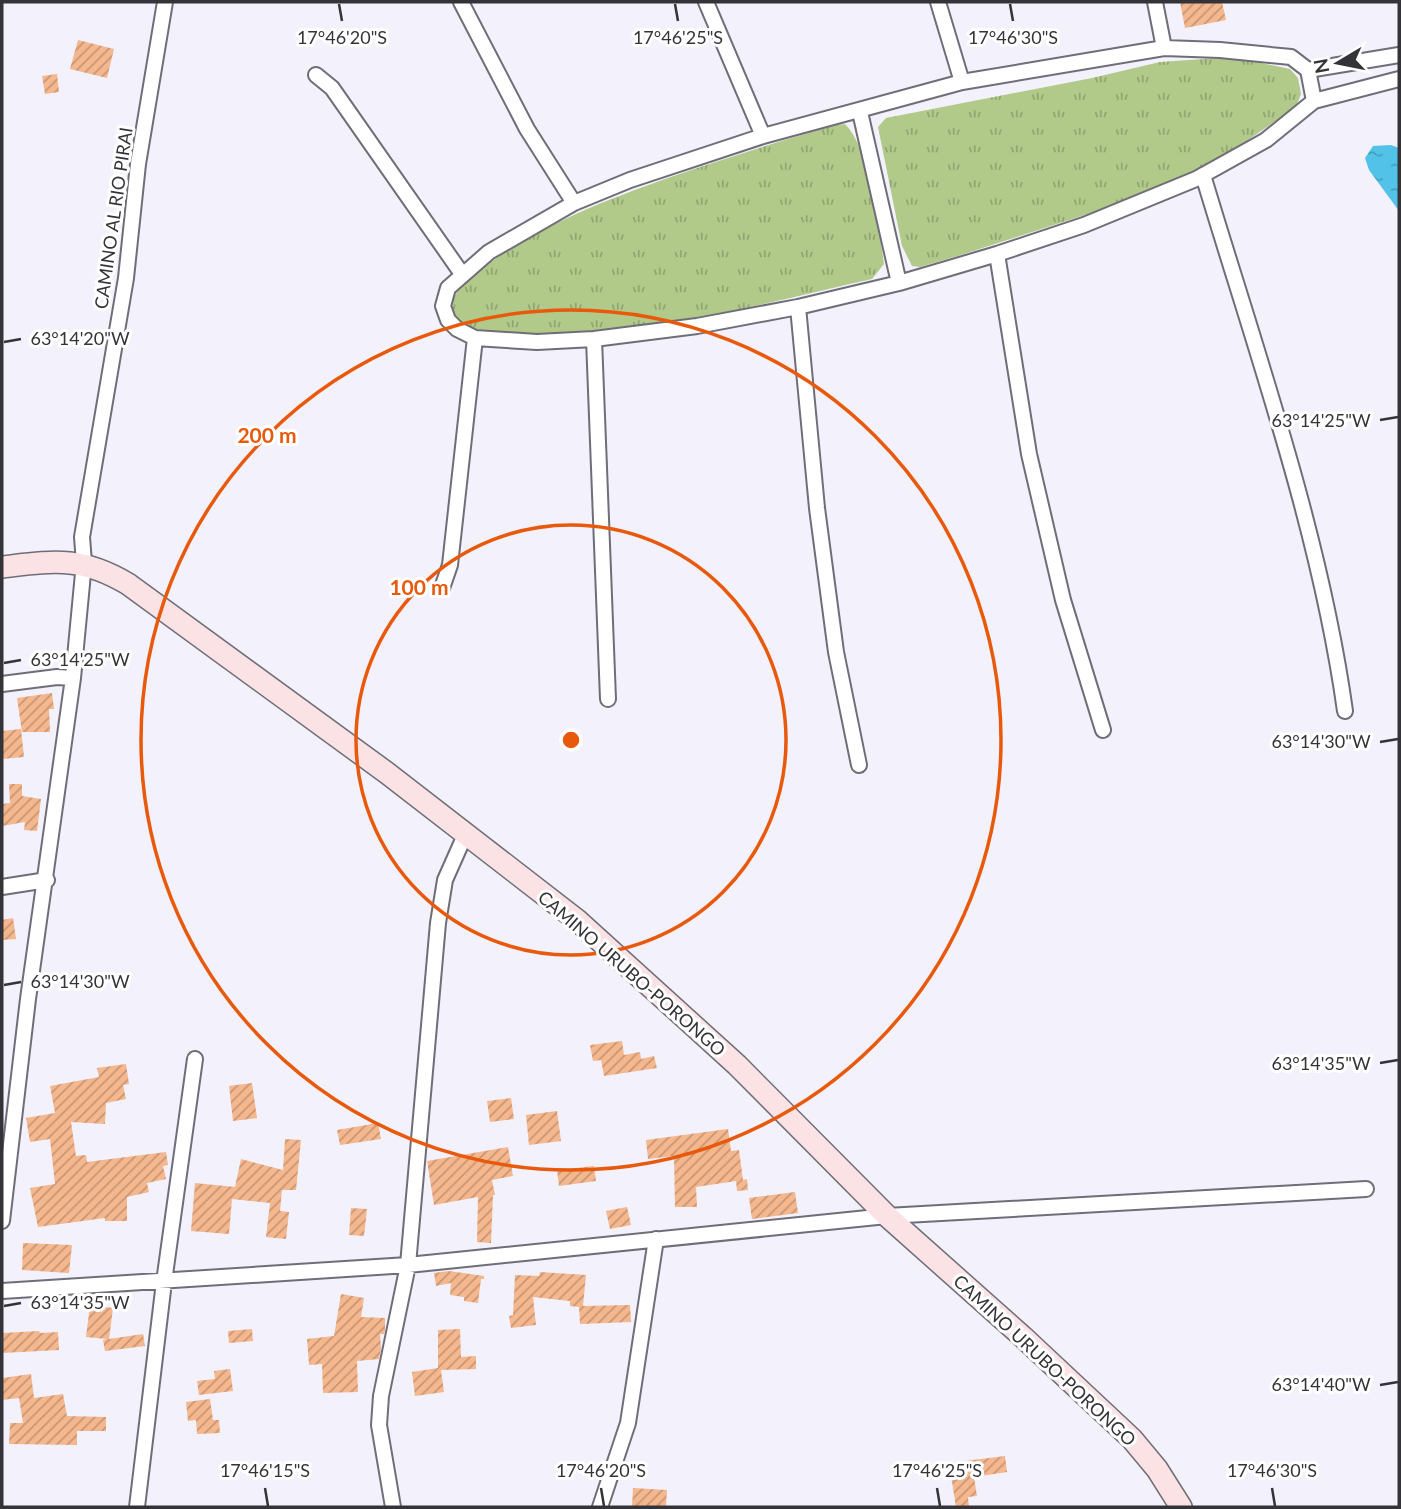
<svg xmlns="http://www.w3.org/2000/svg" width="1401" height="1509" font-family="Lato,sans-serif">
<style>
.grass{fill:url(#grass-tufts)}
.water{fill:url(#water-ripples)}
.building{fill:url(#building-hatch)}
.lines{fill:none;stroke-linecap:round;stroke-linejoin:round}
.minor-casing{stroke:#6f6e78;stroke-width:18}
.secondary-casing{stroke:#6f6e78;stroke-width:24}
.minor{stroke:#fff;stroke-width:14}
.secondary{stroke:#fae2e5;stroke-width:21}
.ticks{fill:none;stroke:#343438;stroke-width:2.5}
.ring{fill:none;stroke:#e8590c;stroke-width:3.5}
.labels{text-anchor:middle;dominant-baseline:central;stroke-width:6;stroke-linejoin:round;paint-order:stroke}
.street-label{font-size:18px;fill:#343438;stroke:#fff}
.ticks-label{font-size:18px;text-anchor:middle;fill:#343438;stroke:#fff;stroke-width:6;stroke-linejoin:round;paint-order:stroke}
.centre{fill:#e8590c;stroke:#fff;stroke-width:3.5}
.ring-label{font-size:21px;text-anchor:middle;font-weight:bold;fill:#e8590c;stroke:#fff;stroke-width:6;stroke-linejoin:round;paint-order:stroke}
</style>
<defs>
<pattern id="grass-tufts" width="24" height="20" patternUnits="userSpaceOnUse" patternTransform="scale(1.75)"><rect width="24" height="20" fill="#b1ca8a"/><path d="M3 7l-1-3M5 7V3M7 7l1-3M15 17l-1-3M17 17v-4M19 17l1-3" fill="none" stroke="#91a572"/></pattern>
<pattern id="water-ripples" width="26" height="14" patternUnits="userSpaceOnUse" patternTransform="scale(1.75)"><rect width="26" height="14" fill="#52c2e8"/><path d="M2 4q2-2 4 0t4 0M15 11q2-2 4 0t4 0" fill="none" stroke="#459ebd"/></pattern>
<pattern id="building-hatch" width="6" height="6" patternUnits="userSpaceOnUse" patternTransform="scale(1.75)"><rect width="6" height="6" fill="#f5b78e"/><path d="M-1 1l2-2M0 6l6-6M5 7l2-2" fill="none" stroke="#c79675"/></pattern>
</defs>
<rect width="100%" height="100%" fill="#f2f1fc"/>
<path class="grass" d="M 1232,57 L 1290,69 L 1298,78 L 1301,94 L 1296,107 L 1232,151 L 1186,175 L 1136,196 L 1094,212 L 961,255 L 920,267 L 912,266 L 902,246 L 878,127 L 886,118 L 1092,78 L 1160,62 Z
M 845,124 C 870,148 879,229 884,264 L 872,279 C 756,305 618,344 500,332 C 484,330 461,331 454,313 C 447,295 467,281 479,271 C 542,222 619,195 694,169 C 741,154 788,138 836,125 Z"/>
<path class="water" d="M 1391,145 L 1399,148 L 1399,211 L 1369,170 L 1365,158 L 1373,146 Z"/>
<path class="building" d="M 1180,2 L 1222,2 L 1226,20 L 1185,28 Z
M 78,40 L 114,49 L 107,78 L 70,69 Z
M 57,74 L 59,92 L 45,94 L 42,76 Z
M 52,693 L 54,709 L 49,709 L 50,732 L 22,732 L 17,698 Z
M 21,729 L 24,757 L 2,759 L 2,731 Z
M 9,784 L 22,784 L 22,796 L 41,799 L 37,831 L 24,830 L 25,822 L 2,826 L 2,804 L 10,803 Z
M 13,918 L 16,939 L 2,940 L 2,920 Z
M 622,1041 L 624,1055 L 640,1052 L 641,1059 L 654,1056 L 657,1068 L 604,1076 L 601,1060 L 593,1061 L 590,1045 Z
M 126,1064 L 129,1084 L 123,1085 L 126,1099 L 106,1103 L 105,1124 L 71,1122 L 76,1156 L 86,1155 L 87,1162 L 166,1152 L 168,1165 L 163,1166 L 166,1179 L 147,1183 L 149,1192 L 127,1197 L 127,1221 L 105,1221 L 105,1218 L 38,1227 L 30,1188 L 55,1184 L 50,1139 L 30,1142 L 26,1118 L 55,1113 L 50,1086 L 99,1077 L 97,1068 Z
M 252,1083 L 257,1118 L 233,1121 L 229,1086 Z
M 511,1098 L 514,1119 L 490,1122 L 487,1101 Z
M 557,1111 L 561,1141 L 529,1145 L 526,1115 Z
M 378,1123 L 381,1139 L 340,1145 L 337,1130 Z
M 728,1129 L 731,1151 L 739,1150 L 743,1180 L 747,1179 L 748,1190 L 737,1191 L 736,1181 L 696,1187 L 697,1207 L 675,1207 L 674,1156 L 648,1159 L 646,1140 Z
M 285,1139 L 301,1140 L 296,1190 L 282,1190 L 280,1211 L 289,1212 L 286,1239 L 266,1237 L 270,1203 L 232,1199 L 229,1234 L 191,1231 L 195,1183 L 235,1187 L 241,1159 L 283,1170 Z
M 508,1147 L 513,1176 L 492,1180 L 495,1195 L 493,1195 L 491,1243 L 477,1242 L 478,1197 L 434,1205 L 427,1161 Z
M 594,1166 L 596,1181 L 559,1186 L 557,1170 Z
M 795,1192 L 798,1213 L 752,1219 L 749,1198 Z
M 627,1207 L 631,1225 L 610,1229 L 606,1211 Z
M 351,1208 L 367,1209 L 364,1236 L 349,1235 Z
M 23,1243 L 72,1245 L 69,1273 L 22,1270 Z
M 449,1271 L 484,1276 L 484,1279 L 481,1279 L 478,1303 L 464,1301 L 464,1297 L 450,1295 L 451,1283 L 436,1286 L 434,1273 Z
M 540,1272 L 586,1275 L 583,1306 L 630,1305 L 631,1322 L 580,1324 L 579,1307 L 570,1306 L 570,1301 L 533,1297 L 536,1325 L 511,1328 L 509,1316 L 513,1315 L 515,1275 L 539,1276 Z
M 341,1294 L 364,1298 L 361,1317 L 385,1318 L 385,1331 L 384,1334 L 380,1334 L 381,1349 L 379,1359 L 357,1361 L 358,1392 L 323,1393 L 322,1364 L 309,1365 L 307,1339 L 334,1336 Z
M 90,1305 L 113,1308 L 109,1339 L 143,1334 L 145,1346 L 105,1351 L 103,1340 L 107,1339 L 86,1337 Z
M 252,1329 L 253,1341 L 229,1343 L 228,1331 Z
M 460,1329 L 461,1357 L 476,1356 L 476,1369 L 441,1370 L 444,1392 L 415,1396 L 412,1372 L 438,1368 L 438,1330 Z
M 39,1331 L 40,1333 L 58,1332 L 59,1350 L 2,1353 L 2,1333 Z
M 230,1369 L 233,1391 L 199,1395 L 197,1381 L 215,1379 L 214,1371 Z
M 31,1374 L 34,1398 L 63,1394 L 67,1416 L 106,1417 L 106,1431 L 77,1431 L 77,1445 L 9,1444 L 10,1423 L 23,1423 L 19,1398 L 2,1400 L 2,1378 Z
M 210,1399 L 213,1420 L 219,1420 L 220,1433 L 197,1434 L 196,1420 L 188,1421 L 186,1402 Z
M 1005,1456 L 1007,1472 L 974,1477 L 977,1496 L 968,1497 L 969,1507 L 956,1507 L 949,1463 Z
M 633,1488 L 667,1490 L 666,1507 L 632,1507 Z"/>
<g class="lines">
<g class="minor-casing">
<path id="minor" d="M 461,2 L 527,129 L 574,203
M 706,2 L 763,136
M 938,2 L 962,82
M 1155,2 L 1164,48
M 1308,70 L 1399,55
M 316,75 L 332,88 L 462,274
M 1314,101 L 1308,70 L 1291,57 L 1220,50 L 1164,48 L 962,82 L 763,136 L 630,180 L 574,203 L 489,252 L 448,288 L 443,306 L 448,320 L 457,329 L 475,338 L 537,342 L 594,339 L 697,326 L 798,307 L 899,283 L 997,254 L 1084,225 L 1196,179 L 1266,140 L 1314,101 L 1399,79
M 860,112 L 899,283
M 1203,175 C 1255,349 1320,531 1345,711
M 997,254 L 1029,454 L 1063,600 L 1103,730
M 798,307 L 817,508 L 836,652 L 859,765
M 594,339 L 608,699
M 442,588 L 450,565 L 475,338
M 2,684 L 57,677 L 73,678
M 2,887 L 47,880
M 2,1221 L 28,999 L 73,678 L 84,563 L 82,537 L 126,278 L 138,164 L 165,2
M 2,1291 L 408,1265 L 887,1216 L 1366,1189
M 137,1507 L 164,1282 L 195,1059
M 393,1507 L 379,1425 L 381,1396 L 408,1265 L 438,923 L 445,880 L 465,835
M 600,1507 L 628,1423 L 656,1239"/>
</g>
<g class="secondary-casing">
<path id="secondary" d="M 2,567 C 54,561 81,556 128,584 L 387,773 L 577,920 L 737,1065 L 887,1216 L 1023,1337 L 1132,1439 L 1157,1469 L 1181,1507"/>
</g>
<use href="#minor" class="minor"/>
<use href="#secondary" class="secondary"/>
</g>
<path class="ticks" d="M 339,4 L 342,21M 675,4 L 678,21M 1010,4 L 1013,21M 4,342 L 21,339M 1380,420 L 1398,417M 4,663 L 21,660M 1380,742 L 1398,739M 4,985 L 21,982M 1380,1063 L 1398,1060M 4,1306 L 21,1303M 1380,1385 L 1398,1382M 265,1488 L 268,1506M 601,1488 L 604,1506M 937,1488 L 940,1506M 1272,1488 L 1275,1506"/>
<g class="ring">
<circle cx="571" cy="740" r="215"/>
<circle cx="571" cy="740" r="430"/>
</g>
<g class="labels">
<g class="street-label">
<text transform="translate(113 218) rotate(-82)">CAMINO AL RIO PIRAI</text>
<text transform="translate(632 973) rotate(41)">CAMINO URUBO-PORONGO</text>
<text transform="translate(1045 1360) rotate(43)">CAMINO URUBO-PORONGO</text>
</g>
</g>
<g class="ticks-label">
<text x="342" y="44">17°46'20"S</text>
<text x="678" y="44">17°46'25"S</text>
<text x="1013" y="44">17°46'30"S</text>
<text x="80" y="345">63°14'20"W</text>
<text x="1321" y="427">63°14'25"W</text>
<text x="80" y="666">63°14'25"W</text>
<text x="1321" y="748">63°14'30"W</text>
<text x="80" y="988">63°14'30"W</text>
<text x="1321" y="1070">63°14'35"W</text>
<text x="80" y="1309">63°14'35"W</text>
<text x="1321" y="1391">63°14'40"W</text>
<text x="265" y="1477">17°46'15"S</text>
<text x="601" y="1477">17°46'20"S</text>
<text x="937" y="1477">17°46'25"S</text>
<text x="1272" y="1477">17°46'30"S</text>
</g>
<circle cx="571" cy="740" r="10" class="centre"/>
<g class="ring-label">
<text x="267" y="443">200 m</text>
<text x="419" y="595">100 m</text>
</g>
<rect width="1401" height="1509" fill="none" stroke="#343438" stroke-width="7"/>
<g transform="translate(1338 63) rotate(260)" stroke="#ffffff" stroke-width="5" paint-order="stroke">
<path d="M0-5L12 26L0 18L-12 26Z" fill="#343438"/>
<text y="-10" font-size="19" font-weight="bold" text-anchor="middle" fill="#343438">N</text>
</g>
</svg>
